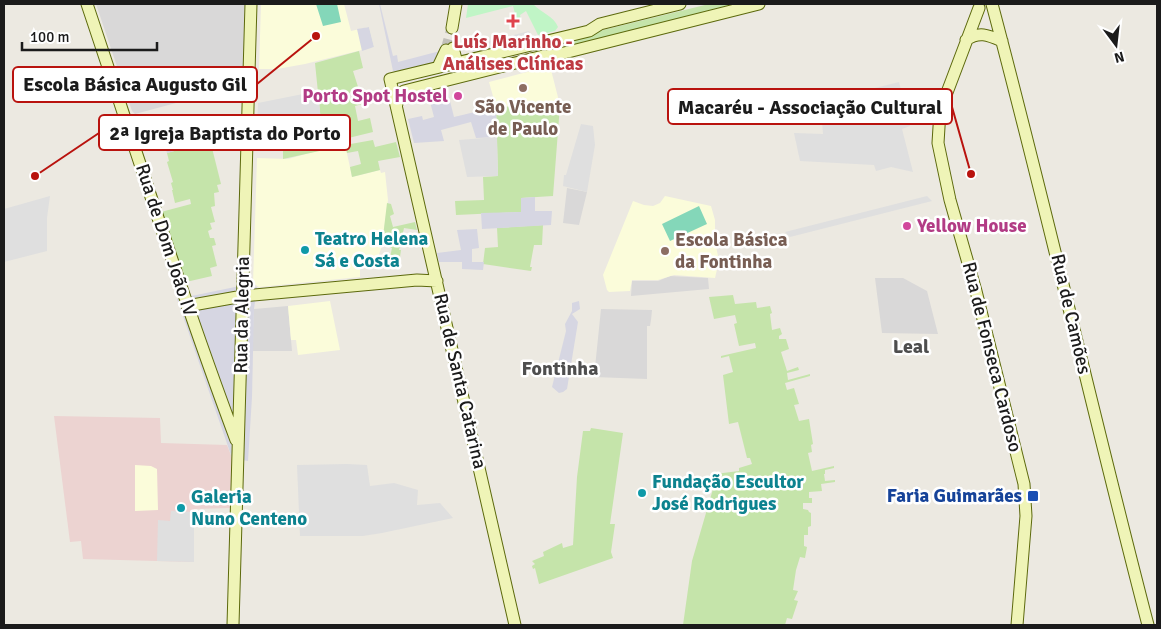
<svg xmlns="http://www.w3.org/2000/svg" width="1161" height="629" font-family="Signika,sans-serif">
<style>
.residential{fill:#d9d8d8}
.commercial{fill:#ecd3d1}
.education{fill:#fbfcda}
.grass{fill:#c5e4aa}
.park{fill:#c0f5c6}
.pitch{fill:#84d7b9}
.parking{fill:#dfdfdf}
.plaza{fill:#d6d6e2}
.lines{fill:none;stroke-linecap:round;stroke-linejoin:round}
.secondary-tunnel{stroke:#c2c0b9;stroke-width:11;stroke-dasharray:11 5.5;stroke-linecap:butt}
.secondary-casing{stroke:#5c690c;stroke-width:13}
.secondary{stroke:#eff4b7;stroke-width:11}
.health-dot{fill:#e0444e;stroke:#fff;stroke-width:2}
.education-dot{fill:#8d6e63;stroke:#fff;stroke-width:2}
.hotel-dot{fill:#d1479c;stroke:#fff;stroke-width:2}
.culture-dot{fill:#0f9aa8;stroke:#fff;stroke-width:2}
.transit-dot{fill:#1a4fb4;stroke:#fff;stroke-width:2}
.labels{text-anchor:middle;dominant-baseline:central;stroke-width:5;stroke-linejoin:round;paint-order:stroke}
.health-label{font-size:19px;font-weight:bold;fill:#be3a42;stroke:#fff}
.hotel-label{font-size:19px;font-weight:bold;fill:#b23c85;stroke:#fff;text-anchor:end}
.education-label{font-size:19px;font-weight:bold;fill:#785e54;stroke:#fff}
.culture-label{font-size:19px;font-weight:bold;fill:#0d838f;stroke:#fff;text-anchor:start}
.street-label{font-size:19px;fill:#1b1b1b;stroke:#fff}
.transit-label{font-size:19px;font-weight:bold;fill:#164399;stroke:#fff;text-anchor:end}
.neighbourhood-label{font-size:20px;font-weight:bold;fill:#4e4e4e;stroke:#fff}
.leader{fill:none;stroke:#b9130e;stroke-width:2}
.callout-dot{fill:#b9130e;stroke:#fff;stroke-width:2}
.callout{fill:#fff;stroke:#b9130e;stroke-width:2}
.callout-label{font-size:20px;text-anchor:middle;font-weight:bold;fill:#1b1b1b}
</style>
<rect width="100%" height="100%" fill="#ece9e1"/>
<path class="residential" d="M 96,4 L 245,4 L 243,85 L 135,114 L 132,111 Z
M 567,188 L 587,192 L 579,225 L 563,223 Z
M 670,276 L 708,278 L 709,289 L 631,296 L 632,281 L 658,281 Z
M 875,278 L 903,278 L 927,291 L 938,334 L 882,333 Z
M 288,306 L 292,351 L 252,351 L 254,309 Z
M 601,309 L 652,310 L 651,320 L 650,326 L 647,326 L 647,379 L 594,377 Z"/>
<path class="commercial" d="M 54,416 L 160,418 L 161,443 L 227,445 L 232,458 L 230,508 L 194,509 L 194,562 L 83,559 L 81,541 L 70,542 Z"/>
<path class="education" d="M 261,4 L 344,4 L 351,31 L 369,27 L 374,47 L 305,64 L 277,69 L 259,69 Z
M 550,66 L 560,105 L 496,107 L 489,82 Z
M 344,139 L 352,177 L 380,170 L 381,173 L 385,172 L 388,200 L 382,245 L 378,258 L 360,257 L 360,277 L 259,287 L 253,283 L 257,158 L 288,159 L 324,149 L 323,144 Z
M 665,196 L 711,206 L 715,220 L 715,241 L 719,261 L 715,278 L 674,275 L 658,280 L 632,280 L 630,291 L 609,292 L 607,290 L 603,275 L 633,201 L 644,205 L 653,206 L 660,203 Z
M 330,301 L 340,350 L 298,355 L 296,340 L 291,340 L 288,306 Z
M 135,465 L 151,466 L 157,469 L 158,510 L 135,511 Z"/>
<path class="grass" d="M 709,4 L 729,4 L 729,6 L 568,47 L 571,38 Z
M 359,51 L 363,68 L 353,71 L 359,90 L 342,95 L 343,101 L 364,95 L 366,103 L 355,106 L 358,121 L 370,118 L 373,132 L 324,144 L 324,150 L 283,159 L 283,138 L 287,138 L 287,128 L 321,122 L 315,63 Z
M 560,105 L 553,196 L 521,198 L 522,212 L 456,215 L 455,201 L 484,200 L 483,177 L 498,176 L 496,107 Z
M 373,140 L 375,147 L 396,142 L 400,157 L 378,161 L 380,170 L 352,177 L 350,167 L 361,164 L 358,151 L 347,153 L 345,145 Z
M 207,142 L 208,149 L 212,148 L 221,184 L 217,185 L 219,192 L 214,193 L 215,206 L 211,207 L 215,222 L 210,223 L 212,229 L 208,231 L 210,238 L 214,238 L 216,245 L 212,246 L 217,266 L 210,268 L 212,276 L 186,282 L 161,212 L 191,204 L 190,199 L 175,203 L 172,190 L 173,190 L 171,183 L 173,182 L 167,162 L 169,161 L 167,153 Z
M 387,203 L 391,204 L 394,214 L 390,216 L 393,227 L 415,222 L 417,230 L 404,228 L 399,250 L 401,250 L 399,264 L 389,262 L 392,248 L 382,245 Z
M 543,225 L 542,245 L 534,245 L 530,267 L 532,267 L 531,271 L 483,264 L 485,248 L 498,247 L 497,228 Z
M 733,295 L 735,304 L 756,302 L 757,308 L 770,306 L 772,313 L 770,314 L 772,330 L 780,328 L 782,334 L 779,336 L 779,339 L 786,339 L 789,349 L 781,352 L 787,371 L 798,367 L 799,370 L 787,373 L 788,380 L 810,374 L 810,376 L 785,383 L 787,390 L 794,388 L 799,404 L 794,405 L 799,421 L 809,419 L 813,444 L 811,445 L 812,452 L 808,453 L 812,471 L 834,466 L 834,468 L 825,470 L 825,474 L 824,474 L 825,481 L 835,480 L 835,482 L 821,484 L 822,491 L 809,492 L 809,498 L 812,498 L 812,503 L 803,503 L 803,509 L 808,510 L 809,512 L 811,513 L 811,526 L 808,527 L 808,535 L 804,535 L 804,546 L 807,547 L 805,558 L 800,557 L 796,570 L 793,590 L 798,591 L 794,600 L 798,601 L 792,619 L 787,618 L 785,625 L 683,625 L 692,561 L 713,489 L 715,474 L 739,471 L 739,468 L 752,464 L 750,458 L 747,458 L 738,422 L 729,424 L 723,375 L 733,372 L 729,356 L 721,358 L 721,356 L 756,348 L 755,343 L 739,346 L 734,324 L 737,323 L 735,315 L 714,319 L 709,297 Z
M 591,428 L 623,433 L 610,524 L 615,524 L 611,552 L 613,558 L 539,584 L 535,568 L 533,569 L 532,566 L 535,564 L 532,561 L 544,556 L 543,552 L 562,543 L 563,548 L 573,545 L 577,477 L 583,431 L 590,431 Z"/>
<path class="park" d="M 468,4 L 533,4 C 541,13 554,16 558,27 L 555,31 L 538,35 L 526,11 L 520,15 L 521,20 L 517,21 L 513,6 L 466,18 Z"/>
<path class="pitch" d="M 316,4 L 337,4 L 341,22 L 323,26 Z
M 699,206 L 707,224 L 670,241 L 662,224 Z"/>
<path class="parking" d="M 529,31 L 532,38 L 472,52 L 471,46 Z
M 899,82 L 910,126 L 902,129 L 913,172 L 891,167 L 876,171 L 874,165 L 800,161 L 794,133 L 823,134 L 820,94 L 860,94 L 867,92 L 867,90 Z
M 318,91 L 321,122 L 287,128 L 257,127 L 258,103 Z
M 581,124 L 593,126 L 595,145 L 587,192 L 563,186 L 564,175 L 566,175 Z
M 497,137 L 498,176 L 467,177 L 459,140 Z
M 50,196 L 47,218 L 47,251 L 4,262 L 4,209 Z
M 927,196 L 932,201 L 790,237 L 785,232 Z
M 347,464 L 367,465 L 370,486 L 394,483 L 418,490 L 417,505 L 440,503 L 453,518 L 382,533 L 363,536 L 300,536 L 297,465 Z
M 171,511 L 194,512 L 194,562 L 157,561 L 158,520 L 170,521 Z"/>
<path class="plaza" d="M 379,4 L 380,4 L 393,56 L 397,55 L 398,62 L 444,50 L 436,63 L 397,73 L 393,71 Z
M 369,27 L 374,47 L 362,51 L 357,29 Z
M 448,93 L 454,117 L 496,107 L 497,137 L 476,138 L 471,122 L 441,130 L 444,141 L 414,143 L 408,119 L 422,116 L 423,120 L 434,117 L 429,98 Z
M 163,137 L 164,141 L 179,137 L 182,149 L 167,153 L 165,146 L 151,150 L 149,141 Z
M 535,197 L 535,211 L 552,211 L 551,225 L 482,229 L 481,213 L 521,212 L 521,198 Z
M 477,229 L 479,248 L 472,249 L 472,262 L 484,262 L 483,270 L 462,269 L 462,262 L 439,262 L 437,253 L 461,250 L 457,230 Z
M 235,287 L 257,287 L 254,309 L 252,397 L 248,461 L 232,458 L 177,299 Z
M 579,301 L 580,309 L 572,314 L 578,322 L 567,389 L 563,392 L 559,393 L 552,387 L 566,331 L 565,324 L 572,311 L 572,303 Z"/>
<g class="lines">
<path class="secondary-tunnel" d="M 446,50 L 452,28"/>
<g class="secondary-casing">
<path id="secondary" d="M 87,4 C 136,150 182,296 236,440
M 992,4 C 1047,210 1094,418 1148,625
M 979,8 L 940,111 L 938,143 L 950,200 L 976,291 L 1024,484 L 1026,516 L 1017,625
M 452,28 L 456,4
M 966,40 C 979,31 988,35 1002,41
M 453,48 L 457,63 L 462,68
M 438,67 L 446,50
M 397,104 L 397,96 L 404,91 L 543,56 L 556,55 L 759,4
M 187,306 L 243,296 L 417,280 L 437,281
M 233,625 L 251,4
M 515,625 L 390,79 L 589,31 L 600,24 L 680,4"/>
</g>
<use href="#secondary" class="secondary"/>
</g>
<path class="health-dot" d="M510.5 13.5h5v5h5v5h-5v5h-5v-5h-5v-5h5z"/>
<g class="education-dot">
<circle cx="523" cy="88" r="5"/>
<circle cx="665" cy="251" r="5"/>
</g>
<g class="hotel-dot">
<circle cx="458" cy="96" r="5"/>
<circle cx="907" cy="226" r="5"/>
</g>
<g class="culture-dot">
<circle cx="305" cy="250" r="5"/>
<circle cx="642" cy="493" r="5"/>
<circle cx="181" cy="508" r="5"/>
</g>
<rect class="transit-dot" x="1027" y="490" width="12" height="12" rx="2.5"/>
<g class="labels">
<g class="health-label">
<text x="513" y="42">Luís Marinho -<tspan x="513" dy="22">Análises Clínicas</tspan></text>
</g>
<g class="hotel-label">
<text x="448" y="96">Porto Spot Hostel</text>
<text x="917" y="226" text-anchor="start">Yellow House</text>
</g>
<g class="education-label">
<text x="523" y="107">São Vicente<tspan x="523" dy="22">de Paulo</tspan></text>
<text x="675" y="240" text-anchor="start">Escola Básica<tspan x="675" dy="22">da Fontinha</tspan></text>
</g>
<g class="culture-label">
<text x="315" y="239">Teatro Helena<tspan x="315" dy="22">Sá e Costa</tspan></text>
<text x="652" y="482">Fundação Escultor<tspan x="652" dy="22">José Rodrigues</tspan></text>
<text x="191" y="497">Galeria<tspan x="191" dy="22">Nuno Centeno</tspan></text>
</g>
<g class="street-label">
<text transform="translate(166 240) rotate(72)">Rua de Dom João IV</text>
<text transform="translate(1071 314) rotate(77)">Rua de Camões</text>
<text transform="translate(242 315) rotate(-89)">Rua da Alegria</text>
<text transform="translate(992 357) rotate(76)">Rua de Fonseca Cardoso</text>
<text transform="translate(460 381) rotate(77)">Rua de Santa Catarina</text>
</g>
<g class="transit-label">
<text x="1022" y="496">Faria Guimarães</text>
</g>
<g class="neighbourhood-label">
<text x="911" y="346">Leal</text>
<text x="560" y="368">Fontinha</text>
</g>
</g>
<path class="leader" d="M316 36L257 84M971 174L952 107M35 176L99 133"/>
<g class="callout-dot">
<circle cx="316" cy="36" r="5"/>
<circle cx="971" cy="174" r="5"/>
<circle cx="35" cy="176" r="5"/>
</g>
<g class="callout">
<rect x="13" y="67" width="244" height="35" rx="5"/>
<rect x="668" y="89" width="284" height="35" rx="5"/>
<rect x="99" y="115" width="251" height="35" rx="5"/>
</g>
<g class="callout-label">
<text x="135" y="91">Escola Básica Augusto Gil</text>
<text x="810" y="114">Macaréu - Associação Cultural</text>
<text x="225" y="140">2ª Igreja Baptista do Porto</text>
</g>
<rect width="1161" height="629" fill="none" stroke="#1b1b1b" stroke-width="10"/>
<g transform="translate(1116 45) rotate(165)" stroke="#ffffff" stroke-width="4" paint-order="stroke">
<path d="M0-4L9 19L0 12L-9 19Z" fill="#1b1b1b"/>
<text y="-8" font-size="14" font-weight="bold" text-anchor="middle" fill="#1b1b1b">N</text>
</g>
<path d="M22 42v8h135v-8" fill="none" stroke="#1b1b1b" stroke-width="2.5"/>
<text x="30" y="42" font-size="15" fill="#1b1b1b" stroke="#ffffff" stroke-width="4" paint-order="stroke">100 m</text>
</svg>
